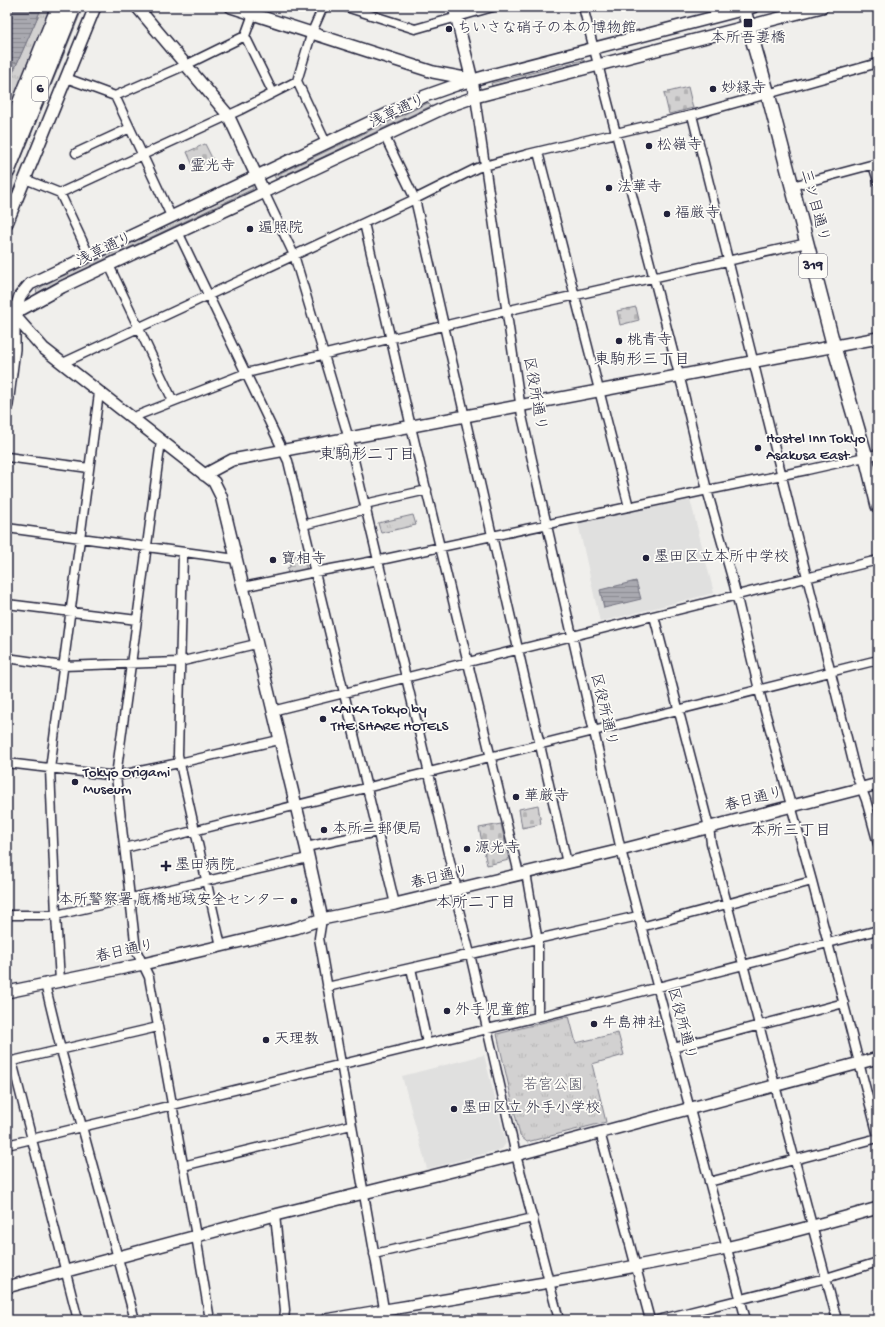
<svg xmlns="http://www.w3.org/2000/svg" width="885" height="1327" font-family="'Gochi Hand','Klee One',sans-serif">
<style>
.built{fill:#e0e0df}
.grass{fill:url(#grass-tufts);stroke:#7a7a86}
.cemetery{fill:url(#cemetery-stones);stroke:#7a7a86}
.water{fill:url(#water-rules);stroke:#737381}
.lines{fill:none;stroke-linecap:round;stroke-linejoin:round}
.street-casing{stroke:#22223b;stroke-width:11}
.secondary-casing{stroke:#22223b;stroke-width:14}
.primary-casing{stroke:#22223b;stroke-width:16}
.highway-casing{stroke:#22223b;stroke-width:18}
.street{stroke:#fdfcf7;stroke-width:8}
.secondary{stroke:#fdfcf7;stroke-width:11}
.primary{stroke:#fdfcf7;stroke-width:13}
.highway{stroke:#fdfcf7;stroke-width:15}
.poi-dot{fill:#22223b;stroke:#fdfcf7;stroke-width:1.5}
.labels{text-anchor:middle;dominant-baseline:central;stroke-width:3.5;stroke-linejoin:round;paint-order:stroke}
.shield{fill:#fdfcf7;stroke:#646373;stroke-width:1}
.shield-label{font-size:14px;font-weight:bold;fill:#22223b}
.poi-label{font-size:15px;fill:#22223b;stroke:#fdfcf7;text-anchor:start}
.street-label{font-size:15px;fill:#22223b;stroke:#fdfcf7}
.park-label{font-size:15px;fill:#575768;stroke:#fdfcf7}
.neighbourhood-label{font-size:16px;fill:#22223b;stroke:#fdfcf7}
</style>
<defs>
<pattern id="grass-tufts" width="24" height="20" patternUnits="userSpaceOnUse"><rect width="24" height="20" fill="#d2d1d1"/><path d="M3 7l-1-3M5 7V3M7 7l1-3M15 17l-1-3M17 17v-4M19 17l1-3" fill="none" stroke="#b4b3b4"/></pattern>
<pattern id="cemetery-stones" width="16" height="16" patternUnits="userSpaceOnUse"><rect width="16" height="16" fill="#d2d1d1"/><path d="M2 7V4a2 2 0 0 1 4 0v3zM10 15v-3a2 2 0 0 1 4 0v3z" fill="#b4b3b4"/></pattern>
<pattern id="water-rules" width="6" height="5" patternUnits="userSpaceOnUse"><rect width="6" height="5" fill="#a9a9b0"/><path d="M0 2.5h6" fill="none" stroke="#898990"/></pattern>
</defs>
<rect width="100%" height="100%" fill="#f0efec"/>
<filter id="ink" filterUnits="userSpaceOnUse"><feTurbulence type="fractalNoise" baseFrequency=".025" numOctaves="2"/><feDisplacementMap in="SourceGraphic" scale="8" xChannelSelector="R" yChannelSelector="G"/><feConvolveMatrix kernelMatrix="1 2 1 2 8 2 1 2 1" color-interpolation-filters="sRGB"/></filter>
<g filter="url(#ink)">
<path class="built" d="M 690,499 L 714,593 L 600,622 L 578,523 Z
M 484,1055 L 506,1143 L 502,1149 L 427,1169 L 402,1076 Z"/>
<path class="grass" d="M 42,7 L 83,7 L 7,194 L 7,86 Z
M 583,60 L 585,61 L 584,62 L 492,86 L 491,83 Z
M 428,103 L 431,106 L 276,179 L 274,176 Z
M 251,186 L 253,187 L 253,189 L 57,282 L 37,293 L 36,290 L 46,284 Z
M 413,515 L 416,525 L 381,533 L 378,523 Z
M 569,1016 L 576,1043 L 618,1033 L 624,1055 L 592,1064 L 606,1122 L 527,1142 L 520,1136 L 497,1034 Z"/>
<path class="cemetery" d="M 688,87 L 693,108 L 669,114 L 664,93 Z
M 205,144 L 213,160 L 194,168 L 187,152 Z
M 636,307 L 639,320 L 620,325 L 617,311 Z
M 303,554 L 307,570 L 288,573 L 287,568 L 290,567 L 288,557 Z
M 538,805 L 541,824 L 522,828 L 519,809 Z
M 501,824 L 509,860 L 487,865 L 479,828 Z"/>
<path class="water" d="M 7,7 L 42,7 L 7,86 Z
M 636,581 L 641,599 L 604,608 L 600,590 Z"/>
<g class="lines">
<g class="street-casing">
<path id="street" d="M 323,7 L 312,32 L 297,81 L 326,143
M 346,7 L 415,29 L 493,7
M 583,7 L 682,386 L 707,490 L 734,585 L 759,690 L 812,881 L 878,1136
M 245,36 L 273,93
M 66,78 L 115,96 L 186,65 L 245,36 L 253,14
M 115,96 L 171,216
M 475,97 L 522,416 L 621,850 L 746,1320
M 692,115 L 856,774 L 866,800 L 878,844
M 384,135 L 415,199 L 567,863
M 538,152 L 629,507
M 76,153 L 130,128
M 873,165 L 878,181
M 25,179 L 60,193 L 240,110 L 297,81
M 792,186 L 878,163
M 264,192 L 294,255 L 349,439 L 453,874 L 457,889 L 458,906 L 470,954 L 516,1155 L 559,1320
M 60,193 L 89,255
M 364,223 L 411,427 L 519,874
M 178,232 L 288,461 L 395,904
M 109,265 L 173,401
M 63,363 L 415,199 L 477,168 L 528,154 L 692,115 L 878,63
M 131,418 L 246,373 L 514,309 L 807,243
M 161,441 L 116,776 L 136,950 L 149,977 L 196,1236 L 210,1320
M 7,457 L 89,468
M 365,504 L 427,490
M 303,525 L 367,509
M 7,528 L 236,559
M 183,553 L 178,755 L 221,946
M 243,587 L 315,572 L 385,559 L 703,491 L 807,470 L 878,454
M 7,604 L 137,620
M 654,616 L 709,827 L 711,843 L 837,1320
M 7,658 L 63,666 L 179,662 L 256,644
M 272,711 L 878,560
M 7,763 L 116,776 L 179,763 L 279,740
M 306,847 L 377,832
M 125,848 L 878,660
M 526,873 L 538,942 L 538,1016
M 7,915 L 56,915 L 308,858
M 322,919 L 319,938 L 386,1320
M 641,927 L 812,881
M 411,968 L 427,1043
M 60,981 L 56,915 L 50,769 L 99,393
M 45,984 L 61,1050 L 135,1320
M 327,987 L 638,916
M 673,1048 L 844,1003
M 12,1061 L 78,1320
M 8,1062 L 158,1027
M 600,1132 L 650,1320
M 7,1145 L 612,999 L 878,930
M 183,1166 L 351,1125
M 709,1182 L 878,1138
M 275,1215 L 285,1310 L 284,1320
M 374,1254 L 533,1218
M 658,1320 L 826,1278 L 878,1262"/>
</g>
<g class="secondary-casing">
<path id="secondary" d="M 137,7 L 228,115 L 264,192
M 231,7 L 433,72 L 470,79
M 454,7 L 472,80 L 475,97
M 7,223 L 95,7
M 7,304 L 13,314 L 43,348 L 214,482 L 221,496 L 306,847 L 322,919
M 13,314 L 62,287 L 446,107 L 475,97 L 822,7
M 7,336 L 20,296 L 30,284 L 425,96 L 456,85 L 487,76 L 753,7
M 7,405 L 14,349 L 14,325
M 204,475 L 232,460 L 878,338
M 7,992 L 143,964 L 221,946 L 296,928 L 322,919 L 395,904 L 621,850 L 878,784
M 7,1287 L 275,1215 L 516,1155 L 878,1058
M 326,1320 C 456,1298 587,1277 717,1250 C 771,1238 825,1223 878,1208"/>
</g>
<g class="primary-casing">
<path id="primary" d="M 743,7 L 768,94 L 834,347 L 866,457 L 878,506"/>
</g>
<g class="highway-casing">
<path id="highway" d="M 7,136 L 59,7
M 7,171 L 73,7"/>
</g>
<use href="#street" class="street"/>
<use href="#secondary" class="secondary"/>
<use href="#primary" class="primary"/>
<use href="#highway" class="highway"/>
</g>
</g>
<g class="poi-dot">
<rect x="743" y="18" width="10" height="10" rx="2"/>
<circle cx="449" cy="29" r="4"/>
<circle cx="713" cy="89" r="4"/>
<circle cx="649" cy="146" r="4"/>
<circle cx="182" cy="167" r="4"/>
<circle cx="609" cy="188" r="4"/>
<circle cx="667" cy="214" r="4"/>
<circle cx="250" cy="229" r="4"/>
<circle cx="619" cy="341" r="4"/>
<circle cx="758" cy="448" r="4"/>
<circle cx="646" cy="558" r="4"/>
<circle cx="273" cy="560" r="4"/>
<circle cx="323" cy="719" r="4"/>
<circle cx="75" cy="782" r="4"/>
<circle cx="516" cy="797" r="4"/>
<circle cx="324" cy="830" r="4"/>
<circle cx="467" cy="849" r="4"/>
<path d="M164 860h4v4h4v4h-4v4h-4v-4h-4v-4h4z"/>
<circle cx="294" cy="901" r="4"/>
<circle cx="447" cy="1011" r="4"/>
<circle cx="594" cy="1024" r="4"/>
<circle cx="266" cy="1040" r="4"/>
<circle cx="454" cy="1109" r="4"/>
</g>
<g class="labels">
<g class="shield">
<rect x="32" y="77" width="16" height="24" rx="3"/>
<rect x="799" y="254" width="28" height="24" rx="3"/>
</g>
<g class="shield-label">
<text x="40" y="89">6</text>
<text x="813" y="266">319</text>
</g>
<g class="poi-label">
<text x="457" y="29">ちいさな硝子の本の博物館</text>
<text x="748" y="39" text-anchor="middle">本所吾妻橋</text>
<text x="721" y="89">妙縁寺</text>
<text x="657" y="146">松嶺寺</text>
<text x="190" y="167">霊光寺</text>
<text x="617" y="188">法華寺</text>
<text x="675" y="214">福厳寺</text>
<text x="258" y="229">遍照院</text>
<text x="627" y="341">桃青寺</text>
<text x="766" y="439">Hostel Inn Tokyo<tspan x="766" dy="17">Asakusa East</tspan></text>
<text x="654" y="558">墨田区立本所中学校</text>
<text x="281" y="560">寶相寺</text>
<text x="331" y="710">KAIKA Tokyo by<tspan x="331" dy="17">THE SHARE HOTELS</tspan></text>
<text x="83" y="773">Tokyo Origami<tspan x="83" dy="17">Museum</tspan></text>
<text x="524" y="797">華厳寺</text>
<text x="332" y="830">本所二郵便局</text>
<text x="475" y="849">源光寺</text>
<text x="175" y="866">墨田病院</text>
<text x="286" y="901" text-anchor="end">本所警察署 廐橋地域安全センター</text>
<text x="455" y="1011">外手児童館</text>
<text x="602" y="1024">牛島神社</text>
<text x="274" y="1040">天理教</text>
<text x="462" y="1109">墨田区立 外手小学校</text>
</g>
<g class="street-label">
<text transform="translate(398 112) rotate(-25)">浅草通り</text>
<text transform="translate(814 206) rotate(75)">三ツ目通り</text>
<text transform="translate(105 250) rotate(-25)">浅草通り</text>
<text transform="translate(534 394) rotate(80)">区役所通り</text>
<text transform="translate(603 710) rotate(77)">区役所通り</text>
<text transform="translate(754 800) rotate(-14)">春日通り</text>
<text transform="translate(440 878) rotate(-13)">春日通り</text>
<text transform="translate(125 952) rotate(-12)">春日通り</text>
<text transform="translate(681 1024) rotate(75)">区役所通り</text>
</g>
<g class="park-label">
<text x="553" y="1086">若宮公園</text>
</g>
<g class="neighbourhood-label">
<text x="642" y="361">東駒形三丁目</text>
<text x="367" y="456">東駒形二丁目</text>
<text x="791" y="832">本所三丁目</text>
<text x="476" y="904">本所二丁目</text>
</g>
</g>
<rect width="885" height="1327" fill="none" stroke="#fdfcf7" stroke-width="24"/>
<rect x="12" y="12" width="861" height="1303" fill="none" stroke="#22223b" stroke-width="1.5" filter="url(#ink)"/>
</svg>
